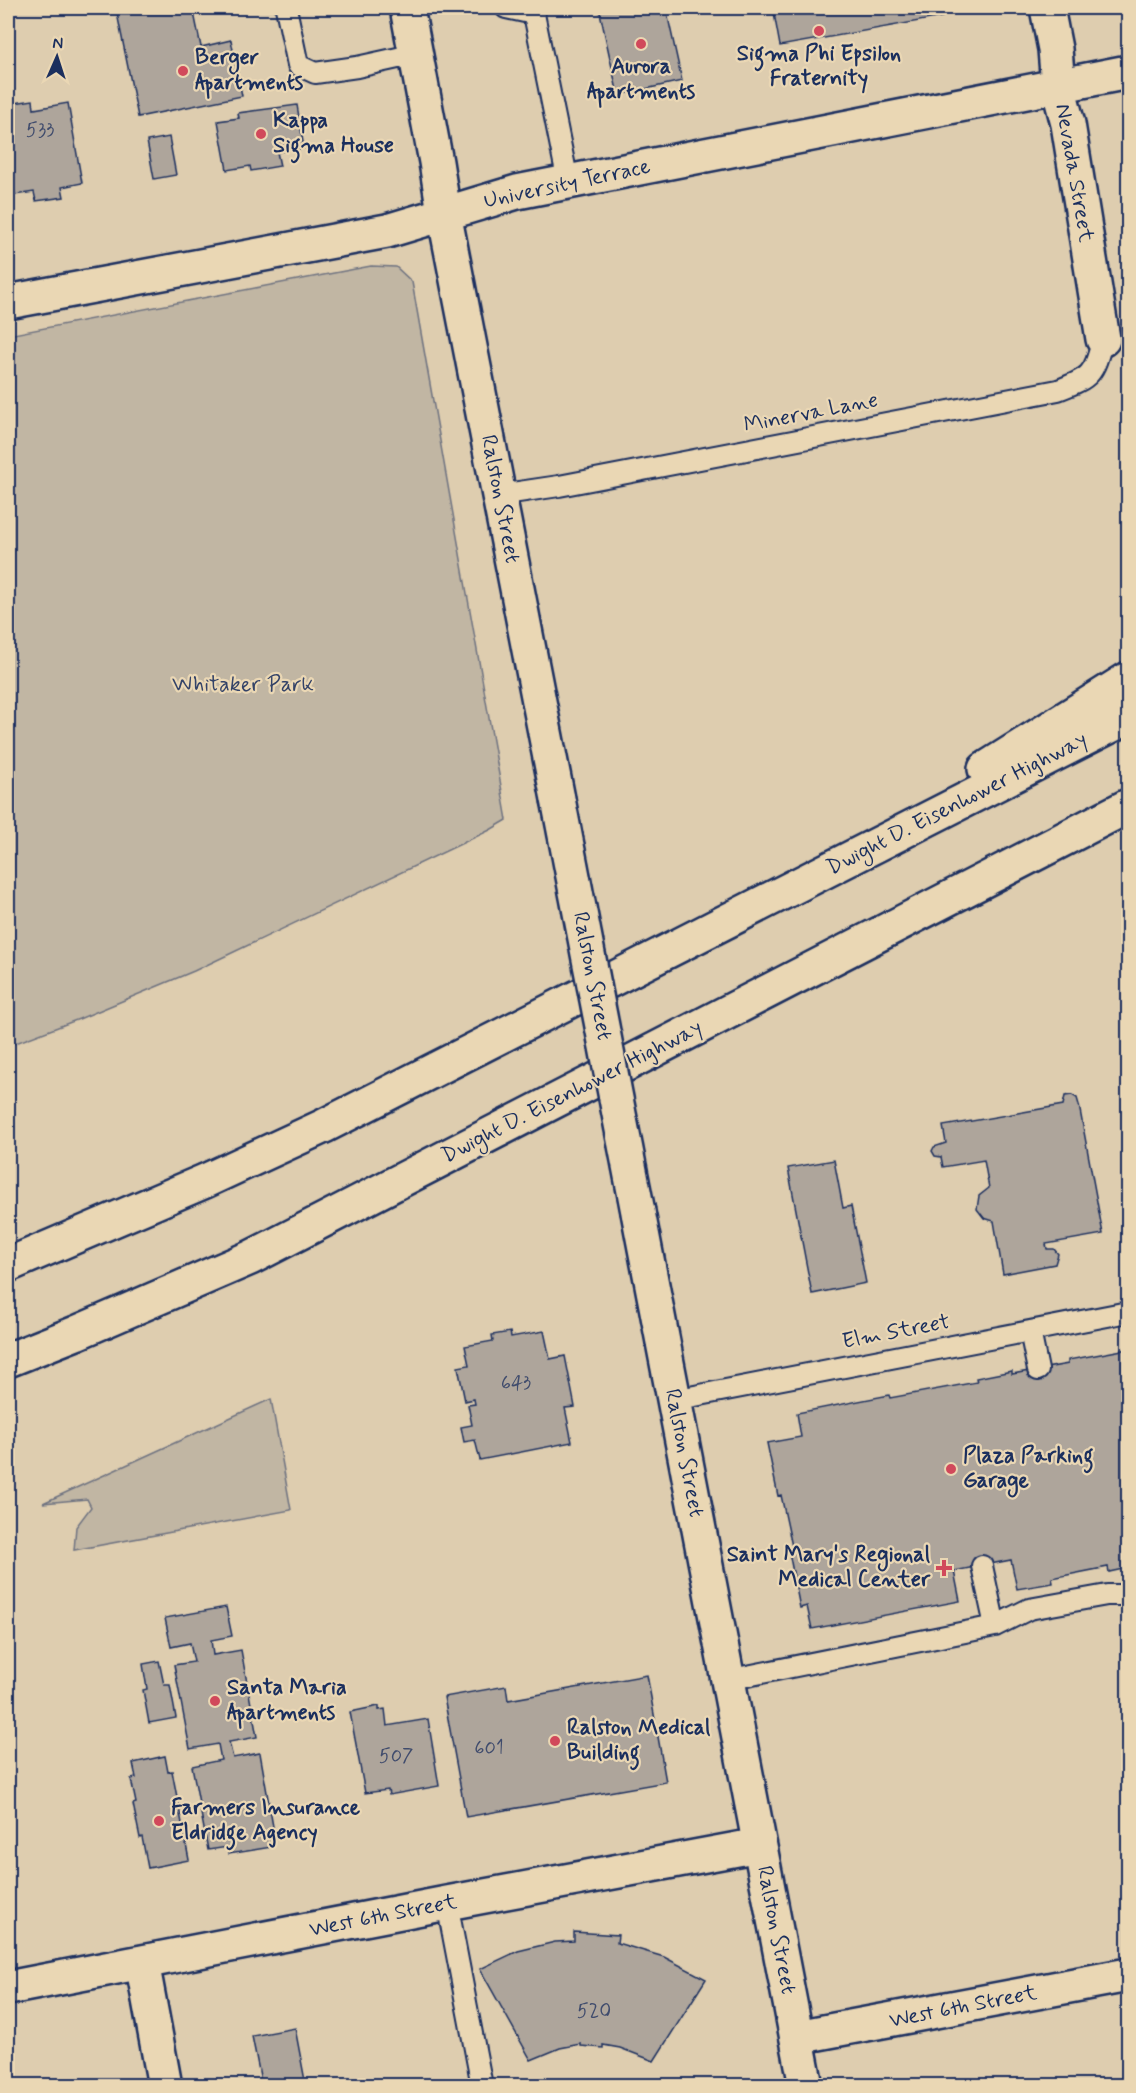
<svg xmlns="http://www.w3.org/2000/svg" width="1136" height="2093" font-family="Mynerve,sans-serif">
<style>
.green{fill:#c1b6a3;stroke:#6e7280;stroke-width:1.5}
.building{fill:#aea59b;stroke:#1b2f5e;stroke-width:1.5}
.lines{fill:none;stroke-linecap:round;stroke-linejoin:round}
.lane-casing{stroke:#1b2f5e;stroke-width:24}
.street-casing{stroke:#1b2f5e;stroke-width:38}
.secondary-casing{stroke:#1b2f5e;stroke-width:38}
.highway-casing{stroke:#1b2f5e;stroke-width:38}
.lane{stroke:#ead7b4;stroke-width:20}
.street{stroke:#ead7b4;stroke-width:33}
.secondary{stroke:#ead7b4;stroke-width:33}
.highway{stroke:#ead7b4;stroke-width:33}
.secondary-bridge-casing{stroke:#1b2f5e;stroke-width:38;stroke-linecap:butt}
.secondary-bridge{stroke:#ead7b4;stroke-width:33}
.poi-dot{fill:#d1495b;stroke:#ead7b4;stroke-width:2}
.labels{text-anchor:middle;dominant-baseline:central;stroke-width:4.5;stroke-linejoin:round;paint-order:stroke}
.number-label{font-size:20px;fill:#404c6d}
.poi-label{font-size:22px;font-weight:bold;fill:#1b2f5e;stroke:#ead7b4;text-anchor:start}
.street-label{font-size:22px;fill:#1b2f5e;stroke:#ead7b4}
.park-label{font-size:22px;fill:#344368;stroke:#ead7b4}
</style>
<rect width="100%" height="100%" fill="#decdaf"/>
<filter id="ink" filterUnits="userSpaceOnUse"><feTurbulence type="fractalNoise" baseFrequency=".0167" numOctaves="2"/><feDisplacementMap in="SourceGraphic" scale="12" xChannelSelector="R" yChannelSelector="G"/><feConvolveMatrix kernelMatrix="1 2 1 2 8 2 1 2 1" color-interpolation-filters="sRGB"/></filter>
<g filter="url(#ink)">
<path class="green" d="M 371,266 L 396,267 L 412,282 L 507,820 L 490,830 L 194,971 L 79,1019 L 8,1046 L 8,335 Z
M 271,1399 L 291,1510 L 74,1550 L 76,1527 L 91,1507 L 87,1499 L 43,1503 Z"/>
<path class="building" d="M 116,8 L 193,8 L 201,47 L 231,40 L 242,96 L 138,117 Z
M 599,8 L 666,8 L 682,81 L 618,95 Z
M 773,8 L 941,8 L 942,17 L 780,46 Z
M 33,100 L 34,109 L 68,103 L 82,183 L 62,187 L 64,197 L 36,201 L 34,192 L 15,195 L 8,152 L 8,104 Z
M 297,105 L 304,148 L 277,152 L 280,166 L 251,171 L 250,166 L 227,170 L 218,121 L 239,118 L 238,113 Z
M 169,137 L 176,175 L 154,179 L 147,141 Z
M 1072,1095 L 1077,1098 L 1079,1105 L 1103,1234 L 1046,1244 L 1047,1249 L 1054,1249 L 1058,1254 L 1055,1264 L 1003,1274 L 994,1221 L 984,1218 L 977,1209 L 979,1196 L 989,1188 L 984,1160 L 943,1167 L 941,1157 L 935,1156 L 932,1151 L 934,1147 L 946,1143 L 943,1126 L 1063,1105 L 1065,1096 Z
M 834,1160 L 843,1208 L 851,1206 L 866,1283 L 812,1294 L 788,1168 Z
M 544,1331 L 550,1359 L 565,1356 L 575,1407 L 565,1408 L 572,1442 L 480,1460 L 475,1440 L 464,1442 L 461,1427 L 472,1425 L 468,1405 L 475,1404 L 474,1399 L 465,1401 L 458,1367 L 469,1365 L 465,1346 L 493,1341 L 492,1335 L 510,1332 L 511,1337 Z
M 1128,1349 L 1128,1568 L 1109,1572 L 1108,1567 L 1052,1578 L 1053,1583 L 1017,1589 L 1011,1560 L 954,1571 L 960,1601 L 812,1629 L 807,1606 L 800,1608 L 789,1552 L 793,1551 L 781,1495 L 778,1496 L 767,1443 L 801,1437 L 797,1413 L 889,1395 L 890,1398 L 977,1382 L 976,1378 L 1012,1371 L 1012,1374 L 1068,1364 L 1068,1360 Z
M 226,1607 L 232,1636 L 211,1640 L 213,1655 L 241,1650 L 257,1737 L 229,1742 L 233,1758 L 260,1753 L 275,1838 L 271,1839 L 272,1847 L 229,1854 L 228,1847 L 208,1850 L 192,1766 L 221,1760 L 218,1744 L 190,1749 L 174,1665 L 194,1662 L 190,1643 L 171,1647 L 165,1618 Z
M 159,1661 L 164,1685 L 170,1685 L 176,1718 L 149,1723 L 143,1690 L 147,1689 L 143,1664 Z
M 647,1675 L 666,1782 L 466,1817 L 444,1697 L 506,1686 L 508,1700 Z
M 379,1706 L 379,1710 L 385,1709 L 387,1726 L 428,1719 L 439,1786 L 389,1795 L 388,1790 L 365,1793 L 350,1712 Z
M 165,1756 L 168,1772 L 172,1771 L 189,1860 L 148,1868 L 142,1837 L 140,1838 L 133,1804 L 136,1803 L 131,1779 L 136,1778 L 133,1763 Z
M 574,1932 L 618,1935 L 617,1943 L 664,1957 L 706,1979 L 654,2061 L 620,2048 L 603,2045 L 603,2048 L 581,2046 L 581,2044 L 560,2048 L 531,2060 L 480,1969 L 518,1951 L 555,1942 L 574,1941 Z
M 295,2028 L 306,2086 L 262,2086 L 252,2036 Z"/>
<g class="lines">
<g class="lane-casing">
<path id="lane" d="M 286,8 L 298,65 L 315,73 L 357,67 L 416,54
M 506,8 L 534,14 L 568,182
M 499,495 L 559,486 L 1058,390 C 1093,377 1093,374 1103,339
M 1030,1331 L 1038,1370
M 674,1400 L 1128,1312
M 995,1626 L 1029,1609 L 1107,1595 L 1128,1595
M 727,1680 L 995,1626 L 982,1566
M 447,1903 L 482,2086"/>
</g>
<g class="street-casing">
<path id="street" d="M 407,8 L 436,162 L 444,213
M 1047,8 L 1055,49 L 1058,86 L 1068,124 L 1103,339
M 142,1962 L 165,2086
M 8,1988 L 447,1903 L 759,1845
M 797,2037 L 1128,1975"/>
</g>
<g class="secondary-casing">
<path id="secondary" d="M 444,213 L 558,799
M 8,302 L 387,231 L 517,192 L 1128,72
M 638,1212 L 806,2086"/>
</g>
<g class="highway-casing">
<path id="highway" d="M 985,769 L 1128,679
M 8,1265 L 205,1181 L 324,1126 L 1128,717
M 8,1360 L 76,1333 L 250,1258 L 1128,806"/>
</g>
<use href="#lane" class="lane"/>
<use href="#street" class="street"/>
<use href="#secondary" class="secondary"/>
<use href="#highway" class="highway"/>
<g class="secondary-bridge-casing">
<path id="secondary-bridge" d="M 558,799 L 638,1212"/>
</g>
<use href="#secondary-bridge" class="secondary-bridge"/>
</g>
</g>
<g class="poi-dot">
<circle cx="819" cy="31" r="6"/>
<circle cx="641" cy="44" r="6"/>
<circle cx="183" cy="71" r="6"/>
<circle cx="261" cy="134" r="6"/>
<circle cx="951" cy="1469" r="6"/>
<path d="M941 1559h6v6h6v6h-6v6h-6v-6h-6v-6h6z"/>
<circle cx="215" cy="1701" r="6"/>
<circle cx="555" cy="1741" r="6"/>
<circle cx="159" cy="1821" r="6"/>
</g>
<g class="labels">
<g class="number-label">
<text x="40" y="130">533</text>
<text x="516" y="1383">643</text>
<text x="489" y="1748">601</text>
<text x="396" y="1756">507</text>
<text x="594" y="2011">520</text>
</g>
<g class="poi-label">
<text x="819" y="54" text-anchor="middle">Sigma Phi Epsilon<tspan x="819" dy="25">Fraternity</tspan></text>
<text x="195" y="58">Berger<tspan x="195" dy="25">Apartments</tspan></text>
<text x="641" y="67" text-anchor="middle">Aurora<tspan x="641" dy="25">Apartments</tspan></text>
<text x="273" y="121">Kappa<tspan x="273" dy="25">Sigma House</tspan></text>
<text x="963" y="1456">Plaza Parking<tspan x="963" dy="25">Garage</tspan></text>
<text x="930" y="1555" text-anchor="end">Saint Mary's Regional<tspan x="930" dy="25">Medical Center</tspan></text>
<text x="227" y="1688">Santa Maria<tspan x="227" dy="25">Apartments</tspan></text>
<text x="567" y="1728">Ralston Medical<tspan x="567" dy="25">Building</tspan></text>
<text x="171" y="1808">Farmers Insurance<tspan x="171" dy="25">Eldridge Agency</tspan></text>
</g>
<g class="street-label">
<text transform="translate(1074 173) rotate(80)">Nevada Street</text>
<text transform="translate(567 184) rotate(-12)">University Terrace</text>
<text transform="translate(811 413) rotate(-11)">Minerva Lane</text>
<text transform="translate(500 499) rotate(79)">Ralston Street</text>
<text transform="translate(957 804) rotate(-27)">Dwight D. Eisenhower Highway</text>
<text transform="translate(592 976) rotate(79)">Ralston Street</text>
<text transform="translate(572 1092) rotate(-27)">Dwight D. Eisenhower Highway</text>
<text transform="translate(896 1332) rotate(-11)">Elm Street</text>
<text transform="translate(684 1453) rotate(79)">Ralston Street</text>
<text transform="translate(383 1916) rotate(-11)">West 6th Street</text>
<text transform="translate(776 1930) rotate(79)">Ralston Street</text>
<text transform="translate(963 2007) rotate(-11)">West 6th Street</text>
</g>
<g class="park-label">
<text x="243" y="685">Whitaker Park</text>
</g>
</g>
<rect width="1136" height="2093" fill="none" stroke="#ead7b4" stroke-width="30"/>
<rect x="15" y="15" width="1106" height="2063" fill="none" stroke="#1b2f5e" stroke-width="2" filter="url(#ink)"/>
<g transform="translate(57 57) rotate(3)" stroke="#ead7b4" stroke-width="4.5" paint-order="stroke">
<path d="M0-4.5L10 22L0 15L-10 22Z" fill="#1b2f5e"/>
<text y="-9" font-size="16" font-weight="bold" text-anchor="middle" fill="#1b2f5e">N</text>
</g>
</svg>
